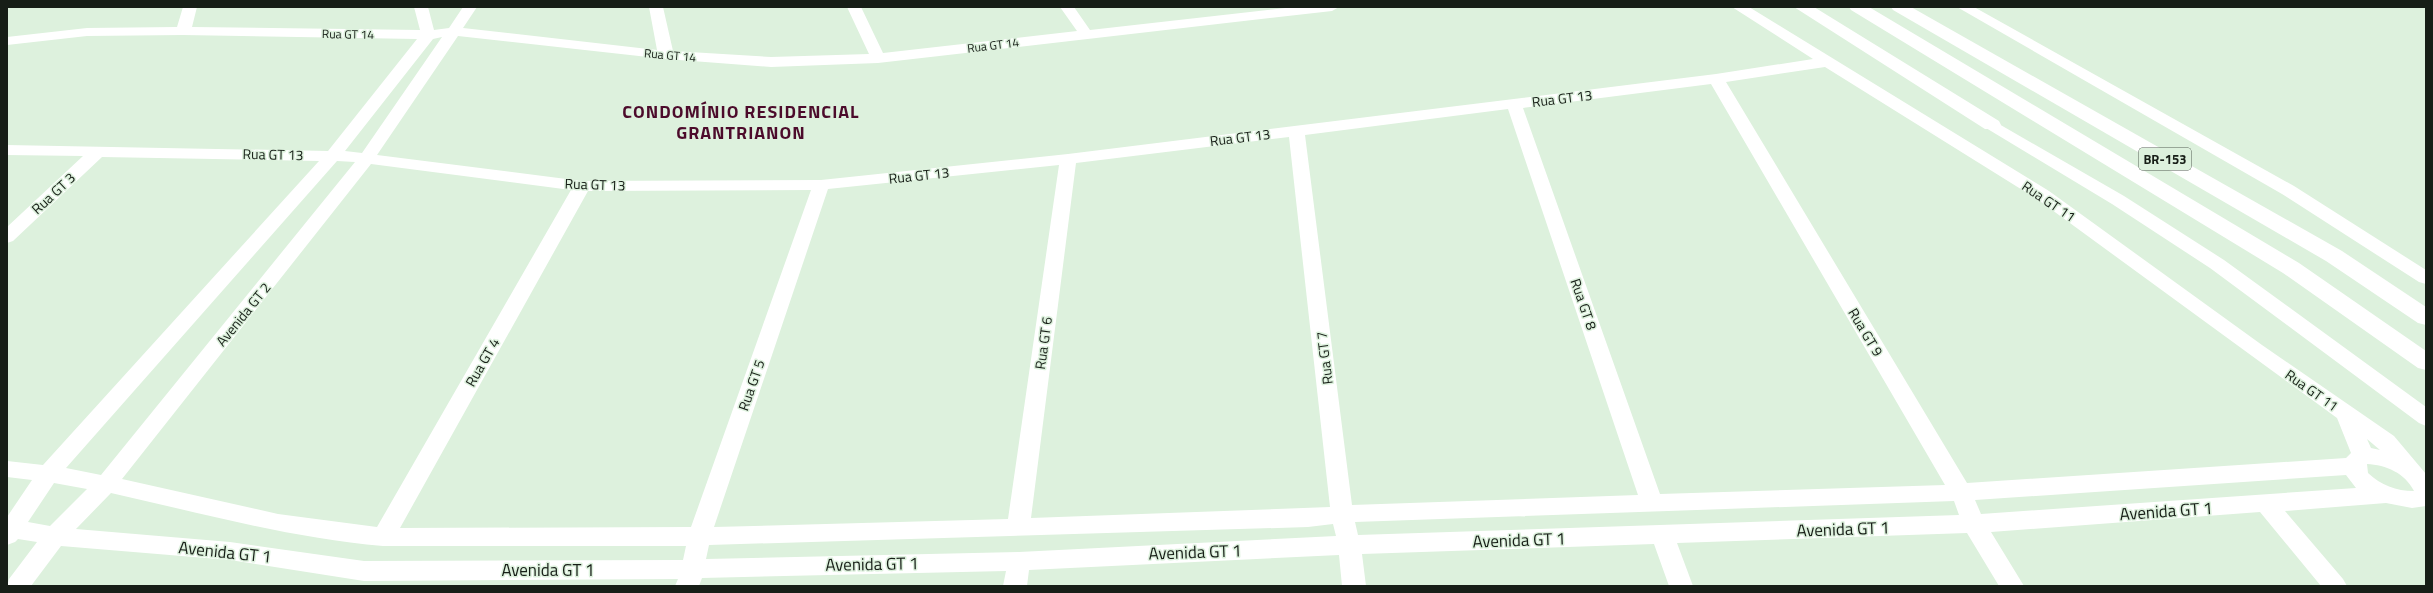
<svg xmlns="http://www.w3.org/2000/svg" width="2433" height="593" font-family="'Titillium Web',sans-serif">
<style>
.lines{fill:none;stroke-linecap:round;stroke-linejoin:round}
.street{fill:#fff;fill-rule:evenodd}
.highway{fill:#fff;fill-rule:evenodd}
.labels{text-anchor:middle;dominant-baseline:central;stroke-width:3;stroke-linejoin:round;paint-order:stroke}
.far-street-label{font-size:12px;fill:#171e17;stroke:#ddf1dd}
.shield{fill:#ddf1dd;stroke:#525d52;stroke-width:1}
.shield-label{font-size:13px;font-weight:bold;fill:#171e17}
.street-label{font-size:14px;fill:#171e17;stroke:#ddf1dd}
.near-street-label{font-size:17px;fill:#171e17;stroke:#ddf1dd}
.district-label{font-size:18px;font-weight:bold;letter-spacing:1px;fill:#4c0b2b;stroke:#ddf1dd}
</style>
<rect width="100%" height="100%" fill="#ddf1dd"/>
<g class="lines">
<path class="street" d="M 183,7 L 197,7 L 192,27 L 420,30 L 414,7 L 428,7 L 434,30 L 449,28 L 463,7 L 477,7 L 463,28 L 657,50 L 649,7 L 663,7 L 673,51 L 771,57 L 869,54 L 847,7 L 861,7 L 883,53 L 1077,31 L 1060,7 L 1074,7 L 1090,30 L 1294,7 L 1339,7 L 1332,11 L 878,63 L 771,67 L 666,59 L 458,36 L 377,155 L 582,181 L 821,180 L 1068,154 L 1716,74 L 1813,59 L 1732,7 L 1749,7 L 2049,191 L 2262,345 L 2394,436 L 2426,474 L 2426,506 L 2412,508 L 2386,503 L 2285,511 L 2343,579 L 2347,586 L 2321,586 L 2260,512 L 1991,532 L 2024,586 L 1999,586 L 1967,533 L 1677,543 L 1693,586 L 1669,586 L 1654,544 L 1362,554 L 1366,586 L 1342,586 L 1339,555 L 1029,570 L 1027,586 L 1003,586 L 1006,571 L 702,578 L 699,586 L 675,586 L 678,579 L 364,581 L 230,560 L 61,546 L 31,586 L 7,586 L 9,579 L 37,542 L 18,539 L 15,542 L 7,545 L 7,517 L 32,480 L 7,477 L 7,461 L 43,465 L 319,161 L 102,157 L 13,241 L 7,243 L 7,227 L 83,156 L 7,155 L 7,145 L 328,151 L 417,39 L 183,35 L 87,36 L 7,45 L 7,37 L 87,28 L 177,27 ZM 442,37 L 362,153 L 345,151 L 433,39 ZM 1825,67 L 2037,199 L 2337,418 L 2351,453 L 2346,458 L 1967,483 L 1726,82 ZM 1711,84 L 1945,485 L 1660,494 L 1523,108 ZM 1508,109 L 1638,495 L 1352,505 L 1305,135 ZM 1289,137 L 1330,507 L 1031,518 L 1076,163 ZM 337,161 L 355,162 L 101,475 L 66,468 ZM 371,164 L 571,190 L 377,527 L 278,514 L 122,479 ZM 1059,165 L 1008,519 L 714,527 L 828,189 ZM 811,190 L 691,527 L 400,528 L 588,191 ZM 2367,439 L 2380,450 L 2371,448 ZM 2367,464 C 2386,465 2405,473 2414,491 C 2396,491 2381,485 2368,473 ZM 2346,475 L 2356,488 L 1981,514 L 1975,500 ZM 54,483 L 87,489 L 50,526 L 28,522 ZM 111,493 C 201,513 290,538 383,546 L 686,546 L 683,560 L 364,561 L 230,542 L 76,529 ZM 1954,501 L 1959,515 L 1358,535 L 1355,522 ZM 1333,524 L 1336,536 L 1019,552 L 706,559 L 709,545 L 1308,527 Z
M 1957,7 L 1974,7 L 2294,186 L 2426,270 L 2426,284 L 2419,282 L 2282,194 Z
M 1992,120 L 2124,196 L 2224,260 L 2426,407 L 2426,426 L 2419,423 L 2210,268 L 2112,204 L 1986,128 L 1984,125 L 1986,122 Z"/>
<path class="highway" d="M 1794,7 L 1814,7 L 1999,121 L 2001,125 L 1999,129 L 1985,129 Z
M 1849,7 L 1869,7 L 2299,263 L 2426,351 L 2426,370 L 2418,368 L 2283,273 L 1851,10 Z
M 1891,7 L 1911,7 L 2342,251 L 2426,307 L 2426,325 L 2418,323 L 2326,261 L 1893,10 Z"/>
</g>
<g class="labels">
<g class="far-street-label">
<text transform="translate(348 34) rotate(1)">Rua GT 14</text>
<text transform="translate(993 45) rotate(-7)">Rua GT 14</text>
<text transform="translate(670 55) rotate(5)">Rua GT 14</text>
</g>
<rect class="shield" x="2139" y="148" width="52" height="22" rx="3"/>
<g class="shield-label">
<text x="2165" y="159">BR-153</text>
</g>
<g class="street-label">
<text transform="translate(1562 98) rotate(-7)">Rua GT 13</text>
<text transform="translate(1240 137) rotate(-7)">Rua GT 13</text>
<text transform="translate(273 154) rotate(1)">Rua GT 13</text>
<text transform="translate(919 175) rotate(-6)">Rua GT 13</text>
<text transform="translate(595 184) rotate(2)">Rua GT 13</text>
<text transform="translate(53 193) rotate(-43)">Rua GT 3</text>
<text transform="translate(2049 201) rotate(34)">Rua GT 11</text>
<text transform="translate(1584 304) rotate(71)">Rua GT 8</text>
<text transform="translate(243 314) rotate(-51)">Avenida GT 2</text>
<text transform="translate(1866 332) rotate(59)">Rua GT 9</text>
<text transform="translate(1043 343) rotate(-82)">Rua GT 6</text>
<text transform="translate(1324 358) rotate(-97)">Rua GT 7</text>
<text transform="translate(482 362) rotate(-60)">Rua GT 4</text>
<text transform="translate(751 385) rotate(-71)">Rua GT 5</text>
<text transform="translate(2312 390) rotate(35)">Rua GT 11</text>
</g>
<g class="near-street-label">
<text transform="translate(2166 511) rotate(-4)">Avenida GT 1</text>
<text transform="translate(1843 529) rotate(-2)">Avenida GT 1</text>
<text transform="translate(1519 540) rotate(-2)">Avenida GT 1</text>
<text transform="translate(225 552) rotate(6)">Avenida GT 1</text>
<text transform="translate(1195 552) rotate(-2)">Avenida GT 1</text>
<text transform="translate(872 564) rotate(-1)">Avenida GT 1</text>
<text x="548" y="570">Avenida GT 1</text>
</g>
<g class="district-label">
<text x="741" y="111">CONDOMÍNIO RESIDENCIAL<tspan x="741" dy="21">GRANTRIANON</tspan></text>
</g>
</g>
<rect width="2433" height="593" fill="none" stroke="#171e17" stroke-width="16"/>
</svg>
